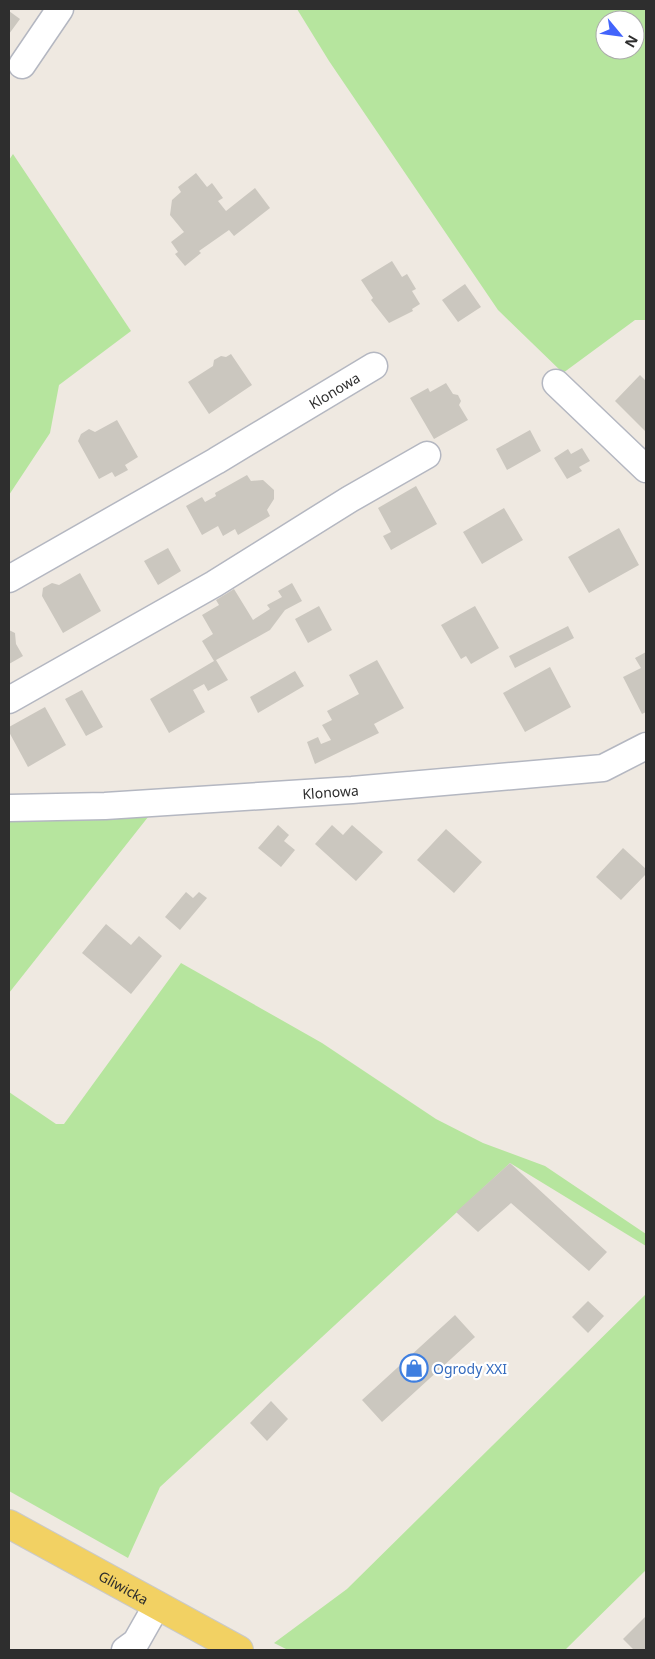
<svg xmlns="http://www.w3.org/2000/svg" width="655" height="1659" font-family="'Noto Sans',sans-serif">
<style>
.green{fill:#b6e59e;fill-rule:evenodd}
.building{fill:#cbc7bf}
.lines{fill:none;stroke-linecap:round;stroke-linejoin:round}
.street-casing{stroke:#b4b7c1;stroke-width:29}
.primary-casing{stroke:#c9c9c9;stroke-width:30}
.street{stroke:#fff;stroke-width:26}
.primary{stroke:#f2d163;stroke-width:28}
.labels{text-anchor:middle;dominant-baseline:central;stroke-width:4.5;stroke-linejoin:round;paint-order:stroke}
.street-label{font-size:14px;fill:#2e2e2e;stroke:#fff}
.shop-label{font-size:14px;fill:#366cbe;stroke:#fff;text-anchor:start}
</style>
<rect width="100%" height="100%" fill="#efe9e1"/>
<path class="green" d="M 297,9 L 646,9 L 646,320 L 635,320 L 563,373 L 498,310 L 329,61 ZM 605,20 L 635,20 L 635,50 L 605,50 Z
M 13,154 L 131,331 L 59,385 L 50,433 L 9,495 L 9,160 Z
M 152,812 L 9,993 L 9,817 Z
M 181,963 L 322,1043 L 436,1119 L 483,1143 L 545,1166 L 646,1234 L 646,1246 L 510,1163 L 160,1487 L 128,1558 L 9,1491 L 9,1092 L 56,1124 L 64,1124 Z
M 646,1294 L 646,1570 L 565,1650 L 288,1650 L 274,1643 L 347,1589 Z"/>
<path class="building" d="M 9,11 L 20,19 L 9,34 Z
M 196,173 L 207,187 L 212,183 L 223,198 L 218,201 L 226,211 L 255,188 L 270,208 L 234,236 L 229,230 L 199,251 L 201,253 L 185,266 L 175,254 L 178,252 L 171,242 L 184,232 L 170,215 L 172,200 L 181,192 L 178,187 Z
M 392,261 L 402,277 L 407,274 L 416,289 L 412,291 L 420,304 L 412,309 L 413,311 L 389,323 L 371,300 L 373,298 L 361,280 Z
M 465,284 L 481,307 L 458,322 L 442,300 Z
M 231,354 L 252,385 L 209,414 L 188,382 L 213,366 L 214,360 L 221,356 L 226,357 Z
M 640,375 L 646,381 L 646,432 L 615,401 Z
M 446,383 L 453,394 L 458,395 L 461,401 L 459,405 L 468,420 L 434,439 L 410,398 L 428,388 L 430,392 Z
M 117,420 L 138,457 L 125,465 L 128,470 L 115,477 L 112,472 L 99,479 L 78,441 L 81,434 L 89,429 L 95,432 Z
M 530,430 L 541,451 L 507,470 L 496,449 Z
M 582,448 L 590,461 L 579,467 L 582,471 L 567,479 L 554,458 L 568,449 L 571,454 Z
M 247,475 L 251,481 L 263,480 L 274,490 L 274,499 L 267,510 L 270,516 L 238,535 L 235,529 L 223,536 L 218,526 L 202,535 L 186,506 L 202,497 L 205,502 L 216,496 L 215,493 Z
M 416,486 L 437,524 L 391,550 L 383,536 L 391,532 L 378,508 Z
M 504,508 L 523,540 L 482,564 L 463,532 Z
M 619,528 L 639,565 L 589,593 L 568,557 Z
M 168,548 L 181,571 L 158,585 L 144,561 Z
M 80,573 L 101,611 L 63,633 L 42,596 L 43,588 L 52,583 L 59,585 Z
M 292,583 L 302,601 L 285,610 L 270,630 L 216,660 L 228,680 L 208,691 L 204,684 L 193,690 L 205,712 L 169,733 L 150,699 L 214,661 L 202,641 L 213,634 L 202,615 L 219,605 L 216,600 L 234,589 L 253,620 L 270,609 L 267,605 L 282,597 L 278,591 Z
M 319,606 L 332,630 L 308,643 L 295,619 Z
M 475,606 L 499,648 L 471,664 L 466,656 L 461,659 L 441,625 Z
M 568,626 L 574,638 L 515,668 L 509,656 Z
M 9,630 L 15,633 L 16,644 L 23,656 L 9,664 Z
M 646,652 L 646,712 L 642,714 L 623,677 L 641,668 L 635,658 Z
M 377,660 L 404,708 L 374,724 L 379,733 L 315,764 L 307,742 L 318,737 L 321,744 L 331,740 L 322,725 L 332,720 L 327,711 L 359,694 L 349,675 Z
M 550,667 L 571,707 L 525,732 L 503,693 Z
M 295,671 L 304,686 L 258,713 L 250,697 Z
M 82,690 L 103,727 L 86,736 L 65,699 Z
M 45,707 L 66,745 L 28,767 L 9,732 L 9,727 Z
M 278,825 L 289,835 L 284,841 L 295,850 L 281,867 L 258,848 Z
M 332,825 L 343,835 L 352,825 L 383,852 L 356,881 L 315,844 Z
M 446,829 L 482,862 L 454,893 L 417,860 Z
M 623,848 L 646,869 L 646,874 L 621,900 L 596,877 Z
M 186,892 L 193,898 L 199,892 L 207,898 L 180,930 L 165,917 Z
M 106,924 L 131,945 L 139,936 L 162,956 L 131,994 L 82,953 Z
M 510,1163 L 607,1252 L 589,1271 L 511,1203 L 478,1232 L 456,1212 Z
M 588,1301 L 604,1316 L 588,1333 L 572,1317 Z
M 455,1315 L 475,1337 L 382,1422 L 362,1400 Z
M 271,1401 L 288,1419 L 267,1441 L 250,1423 Z
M 646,1616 L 646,1650 L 634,1650 L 623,1639 Z"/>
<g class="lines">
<g class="street-casing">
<g id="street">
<path d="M 22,65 L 60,9"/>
<path d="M 556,383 L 646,469"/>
<path id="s1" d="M 9,579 L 216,461 L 374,366"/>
<path d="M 9,700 L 214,584 L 350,499 L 427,455"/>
<path id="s2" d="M 9,808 L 105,806 L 352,790 L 603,768 L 646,746"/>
<path d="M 125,1650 L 136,1642 L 157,1605"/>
</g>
</g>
<g class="primary-casing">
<g id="primary">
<path id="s3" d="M 9,1524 L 239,1650"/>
</g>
</g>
<use href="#street" class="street"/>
<use href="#primary" class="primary"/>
</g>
<defs>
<g id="shop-ring" transform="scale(1.4375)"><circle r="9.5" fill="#fff" stroke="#3f7fe0" stroke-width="1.5"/><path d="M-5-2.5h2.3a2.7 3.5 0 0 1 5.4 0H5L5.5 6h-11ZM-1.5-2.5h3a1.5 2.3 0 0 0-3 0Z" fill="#3f7fe0"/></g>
</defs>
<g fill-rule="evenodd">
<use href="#shop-ring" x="414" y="1368"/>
</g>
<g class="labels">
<g class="street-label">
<text stroke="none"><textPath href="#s1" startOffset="376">Klonowa</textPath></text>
<text stroke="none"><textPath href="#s2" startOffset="322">Klonowa</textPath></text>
<text stroke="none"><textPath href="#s3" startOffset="131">Gliwicka</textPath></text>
</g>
<g class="shop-label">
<text x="433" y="1368">Ogrody XXI</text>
</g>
</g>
<rect width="655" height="1659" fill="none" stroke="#2e2e2e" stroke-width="20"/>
<g transform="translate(620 35) rotate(119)"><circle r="24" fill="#ffffff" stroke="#ababab"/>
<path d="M0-4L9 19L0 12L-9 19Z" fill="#4264fb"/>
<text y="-8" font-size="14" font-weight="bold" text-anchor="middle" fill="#2e2e2e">N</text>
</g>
</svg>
